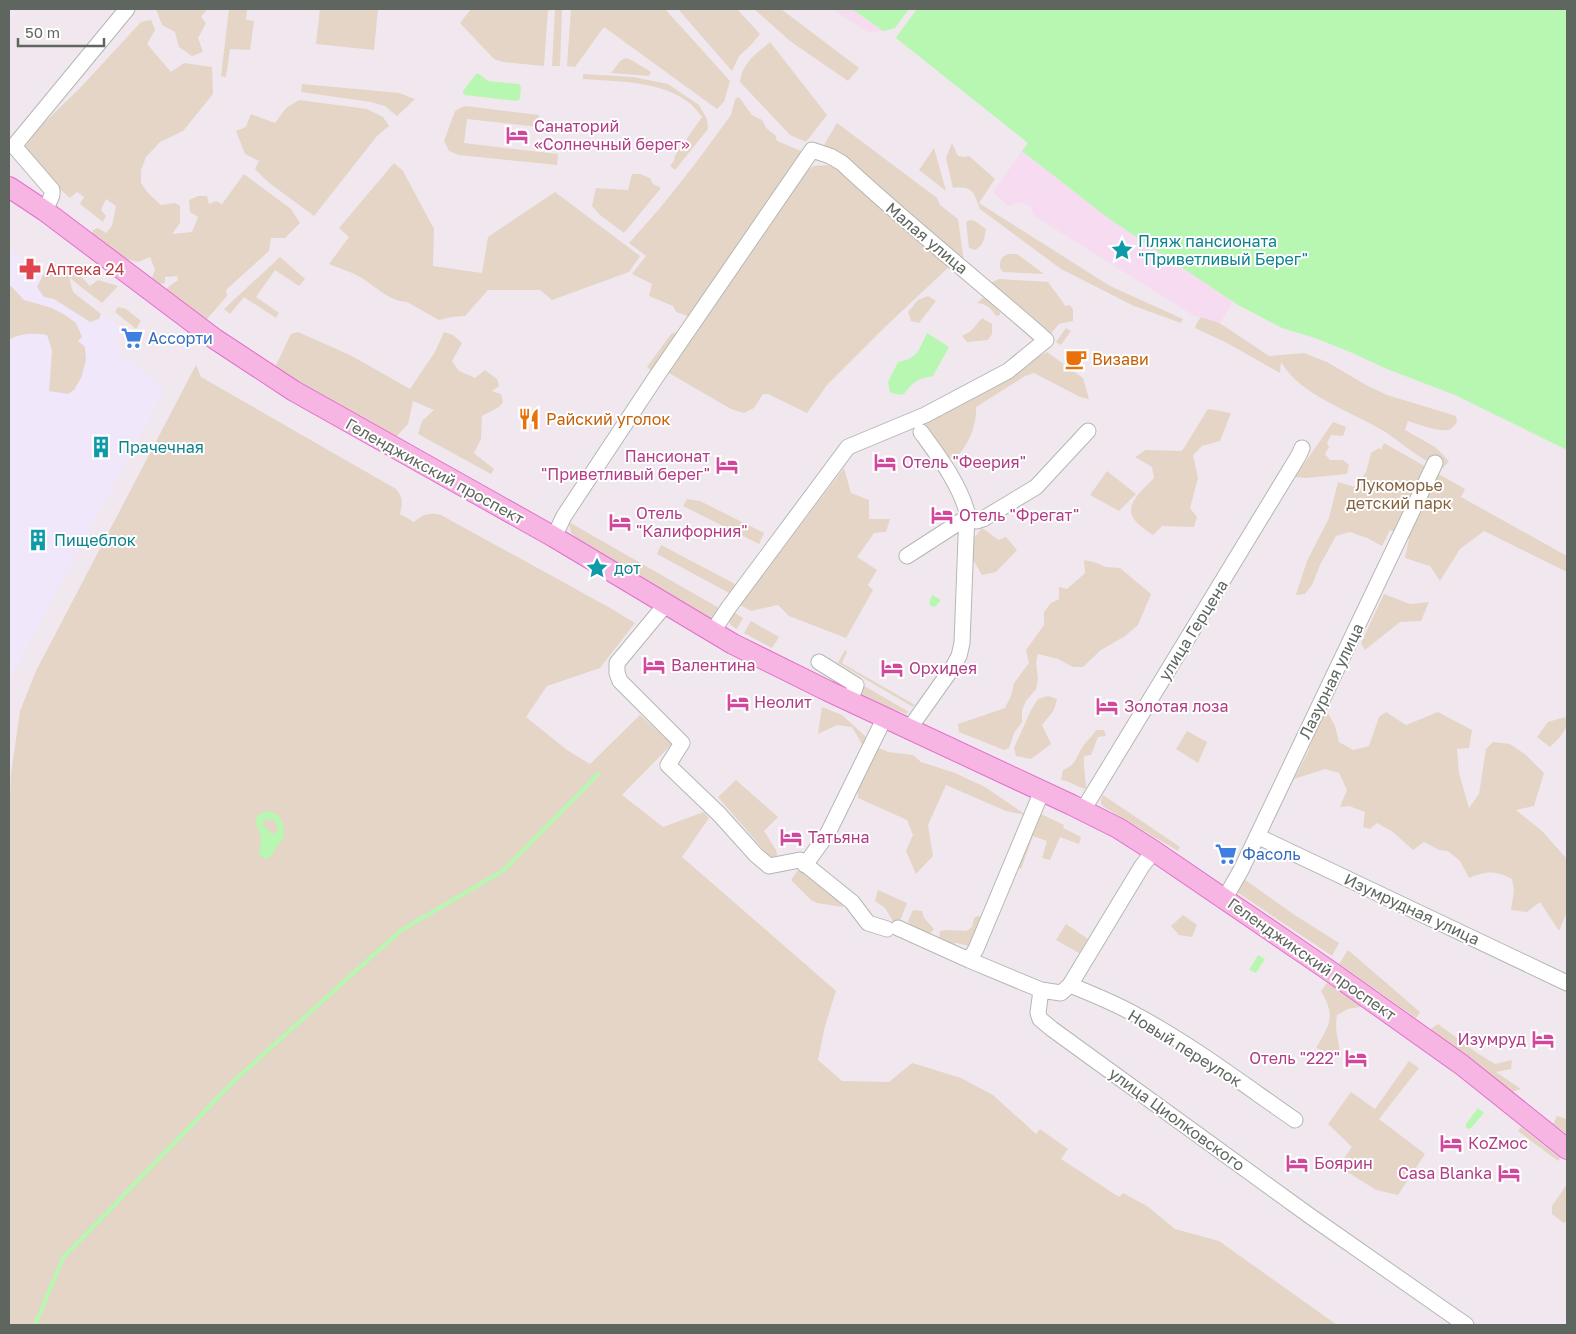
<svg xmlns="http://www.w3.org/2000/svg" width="1576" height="1334" font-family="'Golos Text',sans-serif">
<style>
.medical{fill:#f1e7fa}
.green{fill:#e4d5c7}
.sand{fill:#f7dbf1}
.water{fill:#b8f7b1;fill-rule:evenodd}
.pier{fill:#f0e8ee}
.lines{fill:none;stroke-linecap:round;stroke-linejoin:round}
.stream{stroke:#b8f7b1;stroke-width:4}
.minor-casing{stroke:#b3b8b3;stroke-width:17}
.major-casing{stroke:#e46dce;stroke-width:22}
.minor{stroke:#fff;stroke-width:15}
.major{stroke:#f7b5e3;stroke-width:20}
.labels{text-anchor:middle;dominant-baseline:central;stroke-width:4;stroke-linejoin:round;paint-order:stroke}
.hotel-label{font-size:16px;fill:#b23c85;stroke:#fff;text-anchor:start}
.street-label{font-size:16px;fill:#5f665f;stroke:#fff}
.culture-label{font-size:16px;fill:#0d838f;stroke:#fff;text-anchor:start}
.health-label{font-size:16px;fill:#be3a42;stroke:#fff;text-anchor:start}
.shop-label{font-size:16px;fill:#366cbe;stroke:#fff;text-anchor:start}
.food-label{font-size:16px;fill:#c56008;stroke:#fff;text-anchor:start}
.park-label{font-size:16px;fill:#856340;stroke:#fff}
</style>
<rect width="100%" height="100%" fill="#f0e8ee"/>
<path class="medical" d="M 9,248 L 119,326 L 118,351 L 165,389 L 9,681 Z"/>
<path class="green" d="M 156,9 L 207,9 L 201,17 L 206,23 L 198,38 L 203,52 L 192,56 L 179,47 L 175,32 L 162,25 Z
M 229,9 L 247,9 L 246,20 L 254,21 L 250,50 L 230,49 L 226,77 L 221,76 Z
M 320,9 L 378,9 L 374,50 L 316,44 Z
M 471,9 L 548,9 L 544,66 L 503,62 L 494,59 L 460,23 Z
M 555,9 L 562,9 L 560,66 L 552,66 Z
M 571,9 L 665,9 L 730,81 L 724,102 L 717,109 L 604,27 L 575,67 L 567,66 Z
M 678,9 L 737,9 L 760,34 L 751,45 L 739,56 L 732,71 Z
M 754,9 L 781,9 L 859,68 L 848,81 L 790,41 Z
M 151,20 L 155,30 L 147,44 L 171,72 L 184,63 L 212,67 L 213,94 L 183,131 L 160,142 L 146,157 L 141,170 L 141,183 L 148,193 L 161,205 L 175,203 L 180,206 L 180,223 L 172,234 L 192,232 L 198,217 L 190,212 L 189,200 L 198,196 L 207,196 L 209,204 L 216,201 L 222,204 L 244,174 L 291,209 L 300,223 L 285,238 L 271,238 L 269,251 L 226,290 L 227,296 L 207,319 L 200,318 L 167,296 L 167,288 L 178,280 L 177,276 L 165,277 L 165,283 L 155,285 L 151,280 L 155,270 L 150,257 L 138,262 L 117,257 L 92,237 L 93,230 L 98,228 L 106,233 L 112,226 L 116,206 L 106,199 L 101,210 L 106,216 L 103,222 L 80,204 L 84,197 L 77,192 L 70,198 L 55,185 L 22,151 L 42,125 L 80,88 L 141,22 Z
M 770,42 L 827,115 L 806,142 L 790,135 L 740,82 C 742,63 756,54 770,42 Z
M 627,58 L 633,61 L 651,72 L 649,76 L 611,73 L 621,60 Z
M 583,74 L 633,77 L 668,84 L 699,105 L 707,119 L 708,129 L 675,170 L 670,166 L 675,159 L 674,157 L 702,117 C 678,80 622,82 583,79 Z
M 302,84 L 399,93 L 415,99 L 397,116 L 385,106 L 371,102 L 301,92 Z
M 739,97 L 752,115 L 762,120 L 767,129 L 775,135 L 777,141 L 801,151 L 803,159 L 691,317 L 676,312 L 673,306 L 649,296 L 652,284 L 632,274 L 646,256 L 629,243 L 660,208 L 695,164 L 731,115 L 735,99 Z
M 299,100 L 367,109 L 383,117 L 389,126 L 377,136 L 314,216 L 268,182 L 255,169 L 259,161 L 245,154 L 236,131 L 246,127 L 251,114 L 275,123 L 286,108 Z
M 466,106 L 539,115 L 538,127 L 467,119 L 464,143 L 558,154 L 557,165 L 459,155 L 449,151 L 444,141 L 455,111 L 462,107 Z
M 837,123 L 937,198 L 940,205 L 958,219 L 964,262 L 878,188 L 824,145 Z
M 952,143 L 958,156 L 963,157 L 969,156 L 995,179 L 979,203 L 1110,286 L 1183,319 L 1181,323 L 1134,306 L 1061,269 L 980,209 C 973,191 973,186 953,188 L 946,158 Z
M 934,148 L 946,191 L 919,170 Z
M 394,163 L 403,171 L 434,229 L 433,266 L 482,273 L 488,237 L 555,192 L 640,256 L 629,272 L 552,300 L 540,290 L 488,290 L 465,316 L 452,317 L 439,320 L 407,302 C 389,301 376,287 362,278 C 353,272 340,269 329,264 L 349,237 L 339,228 Z
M 829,165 L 844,172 L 952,264 L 885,327 L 827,385 L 807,413 L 768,394 L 763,394 L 754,408 L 744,413 L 731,409 L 669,373 L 808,170 L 814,166 Z
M 632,174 L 640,174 L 650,178 L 653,184 L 661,188 L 624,233 L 600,215 L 592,206 L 596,188 L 628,190 Z
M 970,220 L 975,221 L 986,229 C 984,239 984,245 975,250 L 969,248 L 966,222 Z
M 1008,254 L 1017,254 L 1044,274 L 1003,272 L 1000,268 C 1000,260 1001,257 1008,254 Z
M 280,257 L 305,279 L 299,286 L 275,270 L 256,297 L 279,313 L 276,318 L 244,297 L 230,314 L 224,309 Z
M 55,264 L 71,266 L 90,286 L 98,280 L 118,286 L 102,303 L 81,287 L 69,277 L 73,292 L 101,314 L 99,319 L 90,322 L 54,299 L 44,297 L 37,287 L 44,273 Z
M 999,279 L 1048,282 C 1054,291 1060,297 1065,306 L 1070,305 L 1073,310 L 1073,321 L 1059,324 L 1048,337 L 988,284 Z
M 9,286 L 11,286 L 24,300 L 52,308 L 65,315 L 76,323 L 82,337 L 78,341 L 85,347 L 86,360 L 81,378 L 74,390 L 68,394 L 49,391 L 52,351 L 47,335 C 34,333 22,333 10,339 L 9,338 Z
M 928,296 L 936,301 L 919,323 L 911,321 L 908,312 L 918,300 Z
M 984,297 C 995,301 1000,302 1000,315 L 996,316 C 991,308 987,304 977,303 Z
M 118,307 L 126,309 L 141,321 L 136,329 L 115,312 Z
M 1201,317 L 1218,322 L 1269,356 L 1304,353 L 1327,362 L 1366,385 L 1387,395 L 1456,416 L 1457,422 C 1455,425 1452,429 1448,430 C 1439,432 1417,424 1408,421 L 1405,430 L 1435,447 L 1449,461 L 1443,468 C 1420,461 1402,442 1382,430 C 1350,411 1300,395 1281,362 L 1280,373 L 1227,343 L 1195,328 L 1197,323 Z
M 982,318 L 992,324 L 992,334 L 988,340 L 967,342 L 962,336 L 971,331 Z
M 1066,328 L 1071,331 L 1061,345 L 1056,342 Z
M 680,331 L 654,373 L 647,367 L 671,334 Z
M 298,332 L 352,356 L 410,389 L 435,352 L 444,332 L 453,335 L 462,343 L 452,361 L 459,371 L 475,378 L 485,370 L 497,379 L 499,386 L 492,391 L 501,394 L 503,402 L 499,407 L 482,416 L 481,439 L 474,453 L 494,469 L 491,474 L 418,434 L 422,421 L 434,410 L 413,401 L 408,424 L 396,437 L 313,392 L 275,367 L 291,334 Z
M 1047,352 L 1083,378 L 1089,399 L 1080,397 L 1034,373 L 1025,376 L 976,407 C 977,425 969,444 956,458 L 944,457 L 921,426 L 921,420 L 1022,367 L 1029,366 L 1028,362 Z
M 196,365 L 201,377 L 396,489 C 404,499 402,503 400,514 L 414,522 C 423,514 429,512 441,515 L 612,609 L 635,623 L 600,668 L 547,686 L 526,717 L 567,750 L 590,764 L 640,715 L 672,744 L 622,795 L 663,827 L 704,812 L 709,818 L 682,857 L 836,991 L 825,1026 L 818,1060 L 842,1081 L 889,1082 L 912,1063 L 961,1078 L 993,1095 L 1036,1134 L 1040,1129 L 1068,1149 L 1061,1159 L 1119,1197 L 1123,1193 L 1147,1206 L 1175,1229 L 1219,1241 L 1337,1325 L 9,1325 L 9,819 L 11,774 L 20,711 L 36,671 Z
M 1208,409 L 1231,413 L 1220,441 L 1202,446 L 1193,455 L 1198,478 L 1190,508 L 1197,517 L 1194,527 L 1162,526 L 1153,535 C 1147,531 1138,525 1134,519 C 1123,504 1145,488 1154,478 L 1152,467 L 1135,457 L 1146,450 L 1182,451 Z
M 1333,422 L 1346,427 L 1343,436 L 1331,435 L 1327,443 L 1329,447 L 1325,454 L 1330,460 L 1343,460 L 1349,465 L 1347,474 L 1306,478 L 1295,477 Z
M 1384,443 L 1465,489 L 1461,497 L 1567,556 L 1567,572 L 1484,531 L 1460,549 L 1440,581 L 1430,566 L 1405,558 L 1409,539 L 1390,530 L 1382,546 L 1367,538 L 1350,532 L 1336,536 L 1320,565 L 1312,585 L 1305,594 L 1296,595 L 1307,561 L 1329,518 L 1338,482 L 1355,487 L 1366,472 L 1371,453 L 1379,448 L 1381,450 Z
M 844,468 L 851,493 L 869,500 L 869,519 L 890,519 L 886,532 L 874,533 L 857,557 L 877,570 L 868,585 L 873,590 L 846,638 L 789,616 L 778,605 L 751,611 L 740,605 Z
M 1107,471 L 1136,494 L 1119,511 L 1090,495 Z
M 687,499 L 700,501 L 764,533 L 759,544 L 683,506 Z
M 569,522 L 719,608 L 711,620 L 579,540 L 571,533 Z
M 982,528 L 999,540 L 1006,537 L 1017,550 L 996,572 L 982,575 L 966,548 Z
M 661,545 L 737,585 L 731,594 L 657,554 Z
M 1084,560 L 1094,562 L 1106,567 L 1120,568 L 1151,594 L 1138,625 L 1125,636 L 1101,650 L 1083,667 L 1073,667 L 1058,659 L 1038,654 L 1036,662 L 1038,678 L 1036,689 L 1026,701 L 1022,710 L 1022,722 L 1014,733 L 1009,748 L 1004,750 L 959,732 L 958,724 L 1005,708 L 1011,696 L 1014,683 L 1029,663 L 1026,650 L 1044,625 L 1044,612 L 1051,603 L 1059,599 L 1059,587 L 1067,589 L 1085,573 Z
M 1384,594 L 1410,604 L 1429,602 L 1421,621 L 1400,622 L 1365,650 L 1361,643 Z
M 732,611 L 743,618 L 737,629 C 731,626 729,624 728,618 Z
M 751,621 L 779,637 L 772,648 L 744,633 Z
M 845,650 L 847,652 L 842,663 L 915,705 L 913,707 L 838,663 Z
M 861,684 L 909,712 L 906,714 L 860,697 L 858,694 Z
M 1048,696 L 1057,699 L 1054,710 L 1042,725 L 1051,744 L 1031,759 L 1016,756 L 1014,748 L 1031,710 L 1038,699 Z
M 822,707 L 842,715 L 865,736 L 872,745 L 888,752 L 913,755 L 921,762 L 955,773 L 985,787 L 1026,815 L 1006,811 L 946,785 L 928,825 L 933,856 L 916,874 L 906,851 L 913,835 L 907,820 L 858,798 L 857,761 L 862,744 L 852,727 L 837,725 L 818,734 Z
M 1327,711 L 1335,726 L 1339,742 L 1353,750 L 1369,746 L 1379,717 L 1386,712 L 1406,725 L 1438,712 L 1472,730 L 1469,748 L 1457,749 L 1459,773 L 1469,808 L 1479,794 L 1486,749 L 1493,742 L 1510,744 L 1526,755 L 1544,773 L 1534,806 L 1516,810 L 1542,831 L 1567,859 L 1567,912 L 1559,931 L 1540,902 L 1527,912 L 1511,910 L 1514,891 L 1512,879 C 1495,870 1486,871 1469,878 L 1460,861 L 1448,851 L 1439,850 L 1424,842 L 1413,850 L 1393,832 L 1377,823 L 1370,829 L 1363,827 L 1365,812 L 1349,806 L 1340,807 L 1347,790 L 1339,773 L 1325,769 L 1294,779 L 1308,752 L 1319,722 Z
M 1565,717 C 1572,727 1557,740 1550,747 L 1537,737 L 1548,722 Z
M 1096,730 L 1104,730 L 1106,736 L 1098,737 L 1091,755 L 1084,756 C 1083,768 1086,777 1086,789 C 1076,787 1071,781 1061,780 L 1063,770 C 1077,764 1076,757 1083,746 C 1087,740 1092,737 1096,730 Z
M 1187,731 L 1207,742 L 1198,763 L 1176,749 Z
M 736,780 L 778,817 L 764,831 L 776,850 L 778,859 L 775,863 L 718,797 Z
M 1103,795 L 1180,847 L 1178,851 L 1104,807 L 1101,804 L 1101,799 Z
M 1039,813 L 1064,825 L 1063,828 L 1081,837 L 1079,844 L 1060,837 L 1050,860 L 1042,858 L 1047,841 L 1033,836 L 1021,869 L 1016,867 Z
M 798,870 L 839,893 L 843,907 L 817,903 L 811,900 L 791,880 Z
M 1244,879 L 1293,914 L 1339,943 L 1332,956 L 1237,892 Z
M 878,890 L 907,903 L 900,921 L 894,923 L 885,908 L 875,901 Z
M 913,910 L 922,911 L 924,918 L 934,929 L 929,935 L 912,928 L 908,921 Z
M 1183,915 L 1197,925 L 1192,937 L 1179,935 L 1171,926 Z
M 978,916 L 984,918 L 975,945 L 968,946 L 957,943 L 946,945 L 939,941 L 940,931 L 947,930 L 966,931 L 972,927 L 974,918 Z
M 1066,924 L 1088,939 L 1079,953 L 1056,940 Z
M 1348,950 L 1420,1012 L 1416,1018 L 1339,964 Z
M 1327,983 L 1365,1006 L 1348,1009 L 1337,1015 C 1334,1031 1339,1039 1340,1054 L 1330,1053 L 1316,1048 C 1330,1024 1336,1017 1321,991 Z
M 1438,1024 L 1477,1053 L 1495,1064 L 1512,1060 L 1511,1069 L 1496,1072 L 1521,1089 L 1512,1092 L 1429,1030 Z
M 1409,1061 L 1419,1068 L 1379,1119 L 1425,1154 L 1398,1195 L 1376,1190 L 1338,1166 L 1352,1147 L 1328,1124 L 1351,1092 L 1375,1109 Z
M 1557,1116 L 1567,1119 L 1567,1134 L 1553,1124 Z
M 1521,1127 L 1560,1158 L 1558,1161 L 1518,1131 Z
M 1567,1184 L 1567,1221 L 1564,1223 L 1552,1214 L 1552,1206 Z"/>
<path class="sand" d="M 832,9 L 852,9 L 883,31 L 868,32 Z
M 1022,151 L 1108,218 L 1233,302 L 1220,323 L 1193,315 L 1034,216 L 1030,206 L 1020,202 L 1008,206 L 993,192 Z"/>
<path class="water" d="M 852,9 L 1567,9 L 1567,450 L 1455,395 L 1387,369 L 1350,352 L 1315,338 L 1282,328 L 1238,305 L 1108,218 L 1022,151 L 1028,143 L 896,38 L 899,32 L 895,28 L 883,31 Z
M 476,74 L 479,74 L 488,81 L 519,84 L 521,87 L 520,99 L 517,101 L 465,95 L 463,93 L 463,91 Z
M 927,333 L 949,347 L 933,376 C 928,377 921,378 917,381 C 903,388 910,400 890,392 L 888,382 L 898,362 C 918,359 919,349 927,333 Z
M 932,595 L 941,600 L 935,607 L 931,606 L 929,603 Z
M 267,811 C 282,812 287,828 282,840 C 280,844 276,846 275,850 C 271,858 265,863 259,853 C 259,847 262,842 261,837 C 258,825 249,816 267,811 ZM 271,819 L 274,820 L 278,827 L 276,833 L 271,834 L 268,829 L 263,825 L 264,820 Z
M 1258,955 L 1265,959 L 1256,973 L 1249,970 Z
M 1478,1108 L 1484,1113 L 1471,1128 L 1468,1129 L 1466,1127 L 1466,1124 Z"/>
<path class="pier" d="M 909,9 L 917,9 L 894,40 L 893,37 L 896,33 L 892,32 Z"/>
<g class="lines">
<path class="stream" d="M 35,1325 L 63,1258 L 235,1080 L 400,931 L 504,870 L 598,774"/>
<g class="minor-casing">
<path id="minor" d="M 45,211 L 52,195 L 52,190 L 14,146 L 127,9
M 554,537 L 564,516 L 656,377 L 812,150 L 830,156 L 842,163 C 907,224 978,280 1046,340 L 1008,371 L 925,415 L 848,447 L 729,607 L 713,631
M 907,556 L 966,518 L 977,521 L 983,519 L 1036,487 L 1088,431
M 666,604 L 617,663 L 617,673 L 620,681 L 682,743 L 668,765 L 719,814 L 756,855 L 769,866 L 800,860 L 852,902 L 868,923 L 887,929
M 819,662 L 856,685 L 850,701
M 909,729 L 953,667 L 959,656 L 962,643 L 967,512 C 959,483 939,457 921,432
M 1083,810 L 1299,455 L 1302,448
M 1257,836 L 1567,983
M 805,865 L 828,833 L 885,717
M 1225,898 L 1241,870 L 1435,463
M 898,928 L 969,960 L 1041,990 L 1061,993 L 1070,985 L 1142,866 L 1154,851
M 969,960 L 976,949 L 1042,791
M 1070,985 C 1092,994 1115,1003 1136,1015 C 1192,1045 1243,1084 1295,1120
M 1041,990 L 1038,1013 L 1040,1019 L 1052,1029 L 1310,1216 L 1466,1325"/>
</g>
<g class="major-casing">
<path id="major" d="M 9,187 L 45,211 L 215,339 L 294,391 L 554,537 L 733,644 L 828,691 L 1072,805 L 1118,828 L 1154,851 L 1327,969 L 1462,1065 L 1567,1149"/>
</g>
<use href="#minor" class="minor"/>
<use href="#major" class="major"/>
</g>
<defs>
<g id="hotel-bare" transform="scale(1.725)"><path d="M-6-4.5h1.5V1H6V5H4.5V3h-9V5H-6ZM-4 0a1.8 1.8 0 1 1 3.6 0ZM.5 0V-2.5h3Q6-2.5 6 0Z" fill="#d1479c" stroke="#fff" stroke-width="2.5" paint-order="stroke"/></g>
<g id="sight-bare" transform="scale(1.725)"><path d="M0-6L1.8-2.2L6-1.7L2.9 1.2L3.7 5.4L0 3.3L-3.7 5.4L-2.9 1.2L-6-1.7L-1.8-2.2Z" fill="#0f9aa8" stroke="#fff" stroke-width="2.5" paint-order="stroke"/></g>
<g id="pharmacy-bare" transform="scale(1.725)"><path d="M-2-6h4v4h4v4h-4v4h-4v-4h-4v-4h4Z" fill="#e0444e" stroke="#fff" stroke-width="2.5" paint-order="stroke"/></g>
<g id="supermarket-bare" transform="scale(1.725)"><path d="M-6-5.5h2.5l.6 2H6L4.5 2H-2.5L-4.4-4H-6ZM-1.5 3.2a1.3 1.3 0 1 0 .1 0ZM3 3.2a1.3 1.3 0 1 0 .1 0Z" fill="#3f7fe0" stroke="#fff" stroke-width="2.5" paint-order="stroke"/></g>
<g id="cafe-bare" transform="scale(1.725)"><path d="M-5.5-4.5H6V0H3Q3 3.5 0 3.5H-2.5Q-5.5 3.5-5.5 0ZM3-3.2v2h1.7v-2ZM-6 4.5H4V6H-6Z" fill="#e8710a" stroke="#fff" stroke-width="2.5" paint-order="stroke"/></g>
<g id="restaurant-bare" transform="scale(1.725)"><path d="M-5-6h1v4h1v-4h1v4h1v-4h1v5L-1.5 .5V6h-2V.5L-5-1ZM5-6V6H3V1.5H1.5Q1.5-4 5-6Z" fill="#e8710a" stroke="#fff" stroke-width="2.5" paint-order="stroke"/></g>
<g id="building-bare" transform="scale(1.725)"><path d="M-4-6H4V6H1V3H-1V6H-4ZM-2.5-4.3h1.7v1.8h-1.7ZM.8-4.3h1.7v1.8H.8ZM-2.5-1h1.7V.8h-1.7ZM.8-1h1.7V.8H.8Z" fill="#0f9aa8" stroke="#fff" stroke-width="2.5" paint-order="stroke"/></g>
</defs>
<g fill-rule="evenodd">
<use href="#hotel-bare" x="517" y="135"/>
<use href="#sight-bare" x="1122" y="250"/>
<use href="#pharmacy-bare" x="30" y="269"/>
<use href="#supermarket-bare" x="132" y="338"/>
<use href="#cafe-bare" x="1076" y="359"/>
<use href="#restaurant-bare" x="529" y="419"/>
<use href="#building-bare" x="101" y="447"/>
<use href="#hotel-bare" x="885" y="462"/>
<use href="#hotel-bare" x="727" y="465"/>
<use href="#hotel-bare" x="942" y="515"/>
<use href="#hotel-bare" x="620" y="522"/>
<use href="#building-bare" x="38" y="540"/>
<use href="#sight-bare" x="597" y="568"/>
<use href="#hotel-bare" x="654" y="665"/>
<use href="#hotel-bare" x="892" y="668"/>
<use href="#hotel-bare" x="738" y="702"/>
<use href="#hotel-bare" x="1107" y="706"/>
<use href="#hotel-bare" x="791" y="837"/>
<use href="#supermarket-bare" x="1226" y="854"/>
<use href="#hotel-bare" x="1543" y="1039"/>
<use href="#hotel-bare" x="1356" y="1058"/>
<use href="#hotel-bare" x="1451" y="1143"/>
<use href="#hotel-bare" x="1297" y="1163"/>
<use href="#hotel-bare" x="1509" y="1173"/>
</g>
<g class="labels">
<g class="hotel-label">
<text x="534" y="126">Санаторий<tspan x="534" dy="18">«Солнечный берег»</tspan></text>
<text x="710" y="456" text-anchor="end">Пансионат<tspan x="710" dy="18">"Приветливый берег"</tspan></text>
<text x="902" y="462">Отель "Феерия"</text>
<text x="636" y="513">Отель<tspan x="636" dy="18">"Калифорния"</tspan></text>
<text x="959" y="515">Отель "Фрегат"</text>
<text x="671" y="665">Валентина</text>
<text x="909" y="668">Орхидея</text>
<text x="754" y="702">Неолит</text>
<text x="1124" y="706">Золотая лоза</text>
<text x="808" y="837">Татьяна</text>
<text x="1526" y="1039" text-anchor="end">Изумруд</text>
<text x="1340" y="1058" text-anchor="end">Отель "222"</text>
<text x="1468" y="1143">КоZмос</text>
<text x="1314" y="1163">Боярин</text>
<text x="1492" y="1173" text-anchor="end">Casa Blanka</text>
</g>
<g class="street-label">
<text transform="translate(927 238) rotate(40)">Малая улица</text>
<text transform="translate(435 471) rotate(29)">Геленджикский проспект</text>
<text transform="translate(1193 630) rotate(-58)">улица Герцена</text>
<text transform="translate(1331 681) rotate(-64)">Лазурная улица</text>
<text transform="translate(1412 909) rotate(25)">Изумрудная улица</text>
<text transform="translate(1312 959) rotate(35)">Геленджикский проспект</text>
<text transform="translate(1185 1048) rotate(32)">Новый переулок</text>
<text transform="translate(1177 1119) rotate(36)">улица Циолковского</text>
</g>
<g class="culture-label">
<text x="1138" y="241">Пляж пансионата<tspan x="1138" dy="18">"Приветливый Берег"</tspan></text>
<text x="118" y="447">Прачечная</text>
<text x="54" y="540">Пищеблок</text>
<text x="614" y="568">дот</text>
</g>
<g class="health-label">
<text x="46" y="269">Аптека 24</text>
</g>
<g class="shop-label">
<text x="148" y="338">Ассорти</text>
<text x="1242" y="854">Фасоль</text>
</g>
<g class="food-label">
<text x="1092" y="359">Визави</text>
<text x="546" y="419">Райский уголок</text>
</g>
<g class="park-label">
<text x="1399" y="485">Лукоморье<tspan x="1399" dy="18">детский парк</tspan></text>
</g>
</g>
<rect width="1576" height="1334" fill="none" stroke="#5f665f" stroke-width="20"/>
<path d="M18 38v8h86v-8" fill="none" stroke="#5f665f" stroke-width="2.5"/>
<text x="25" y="38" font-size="15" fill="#5f665f" stroke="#ffffff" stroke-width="4" paint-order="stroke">50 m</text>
</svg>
